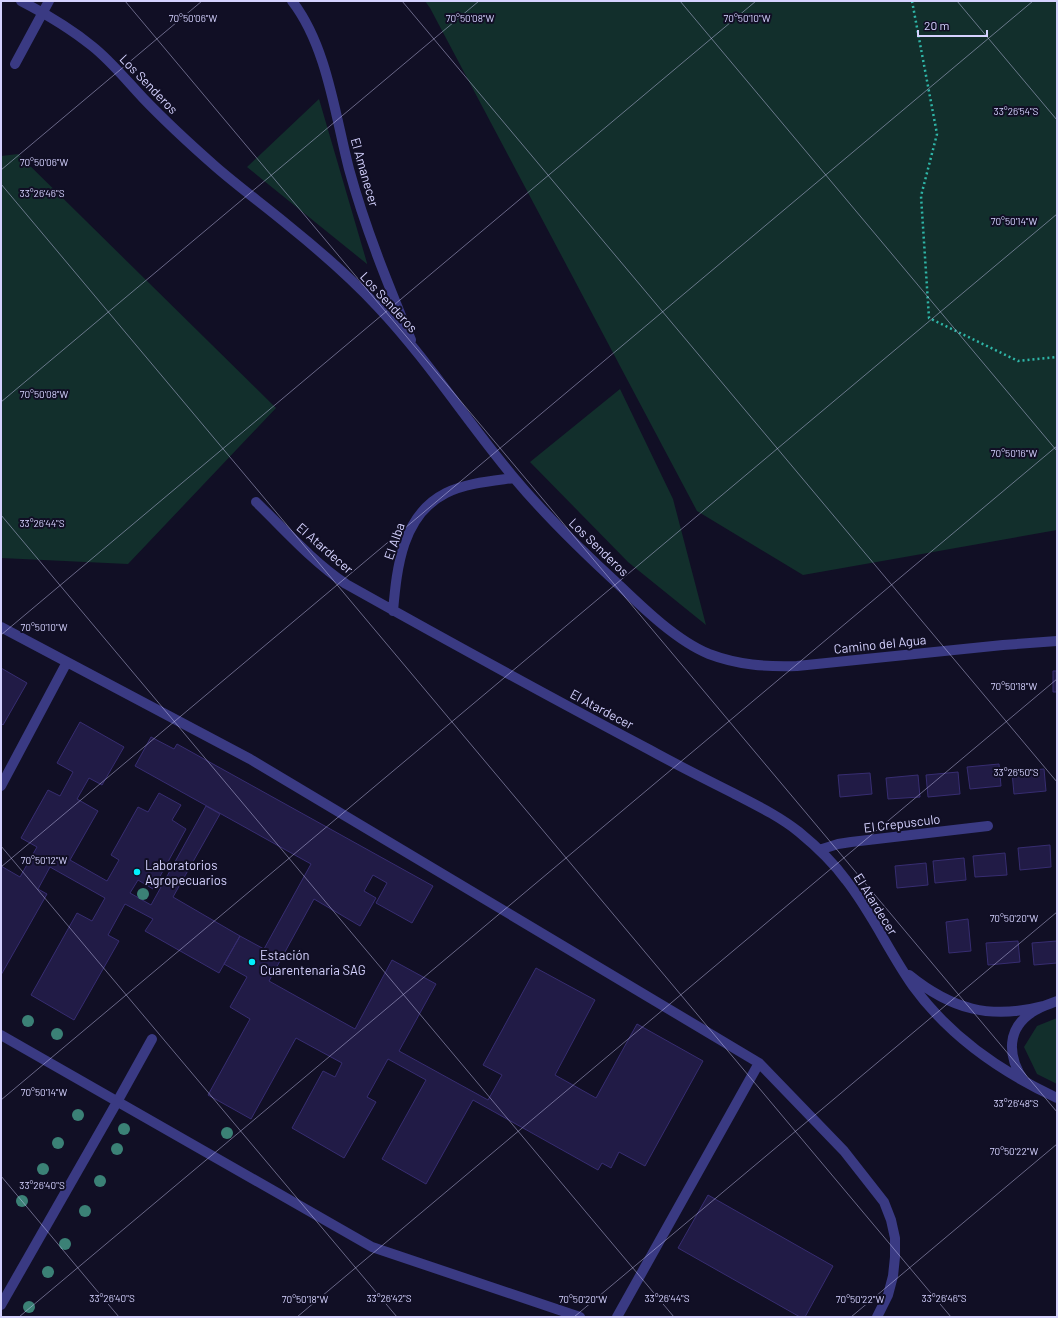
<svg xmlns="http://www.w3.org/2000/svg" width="1058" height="1318" font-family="Barlow,sans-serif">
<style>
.green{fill:#122f2c}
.building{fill:#211b46;stroke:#372d71}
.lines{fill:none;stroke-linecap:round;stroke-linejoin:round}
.path{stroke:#2fb6a8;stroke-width:2.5;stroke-dasharray:2 3;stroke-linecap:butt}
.minor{stroke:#3a3a83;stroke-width:10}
.tree{fill:#3b8176}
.ticks{fill:none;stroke:#d5d2ff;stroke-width:1;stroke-opacity:0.45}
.poi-dot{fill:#01effc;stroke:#110f25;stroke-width:1.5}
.labels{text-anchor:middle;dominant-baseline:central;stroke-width:4;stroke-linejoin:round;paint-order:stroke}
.street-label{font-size:13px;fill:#d5d2ff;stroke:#110f25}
.poi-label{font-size:13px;fill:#d5d2ff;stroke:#110f25;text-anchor:start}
.ticks-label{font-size:10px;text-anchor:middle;fill:#d5d2ff;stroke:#110f25;stroke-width:4;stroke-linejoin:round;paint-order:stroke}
</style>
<rect width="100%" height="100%" fill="#110f25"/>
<path class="green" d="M 425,1 L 1057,1 L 1057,530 L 803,575 L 697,511 L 430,8 Z
M 319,99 L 367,263 L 367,264 L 247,167 Z
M 18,154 L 276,408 L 128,564 L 1,558 L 1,156 Z
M 620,389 L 673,499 L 706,625 L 628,562 L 530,462 Z
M 1057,1018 L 1057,1084 L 1037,1074 L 1024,1047 L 1037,1026 Z"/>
<path class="building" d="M 1,668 L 27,683 L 3,725 L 1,723 Z
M 1053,671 L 1057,671 L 1057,692 L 1053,692 Z
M 80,722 L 124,747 L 102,785 L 89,778 L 77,799 L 98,811 L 70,860 L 107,881 L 119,860 L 111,855 L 138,807 L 148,812 L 159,793 L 181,805 L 172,820 L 186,829 L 153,889 L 138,880 L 130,893 L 151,905 L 206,806 L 220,814 L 173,897 L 240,936 L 219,973 L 145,931 L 153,919 L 125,904 L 108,935 L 119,941 L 74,1020 L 31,995 L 77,913 L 92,921 L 105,898 L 50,867 L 38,889 L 47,894 L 1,975 L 1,866 L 20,877 L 37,847 L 21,838 L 48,790 L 60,796 L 73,772 L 57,763 Z
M 151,737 L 174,749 L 177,744 L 433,886 L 412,923 L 376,903 L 387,883 L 373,875 L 364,891 L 376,898 L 360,926 L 314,899 L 269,981 L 355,1029 L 392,960 L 436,984 L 399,1051 L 488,1100 L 502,1075 L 483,1065 L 536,968 L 595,1000 L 555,1075 L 596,1098 L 637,1024 L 703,1061 L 645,1166 L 619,1152 L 611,1168 L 602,1163 L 598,1170 L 473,1100 L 426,1184 L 382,1159 L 426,1080 L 388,1059 L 367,1097 L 376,1102 L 344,1158 L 292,1128 L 323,1071 L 335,1077 L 342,1063 L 296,1038 L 251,1119 L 208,1095 L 250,1019 L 230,1007 L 247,977 L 224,964 L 240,936 L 264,949 L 311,864 L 135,766 Z
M 999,764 L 1001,786 L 970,789 L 967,767 Z
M 1044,769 L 1046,791 L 1014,794 L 1012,772 Z
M 958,772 L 960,794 L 928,797 L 926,775 Z
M 870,773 L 872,794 L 840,797 L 838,775 Z
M 918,775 L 920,797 L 888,799 L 886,778 Z
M 1050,845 L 1051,867 L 1020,870 L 1018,848 Z
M 1005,853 L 1007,875 L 975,877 L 973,856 Z
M 964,858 L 966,880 L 935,883 L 933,861 Z
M 926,863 L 928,885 L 897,888 L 895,866 Z
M 968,919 L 971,951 L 949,953 L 946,922 Z
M 1018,941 L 1020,962 L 988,965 L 986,943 Z
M 1057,941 L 1057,963 L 1034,965 L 1032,943 Z
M 708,1195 L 833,1266 L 805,1317 L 800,1317 L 678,1248 Z"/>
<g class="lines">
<path class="path" d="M 912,1 L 937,134 L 921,196 L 929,318 L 1018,361 L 1057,357"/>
<path class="minor" d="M 21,1 C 46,14 70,28 92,46 C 111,61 126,80 143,98 C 166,122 191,145 216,167 C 239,187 265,206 289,226 C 320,251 351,278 378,307 C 428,360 468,423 515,479 C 547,517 582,551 618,584 C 643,608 677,641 709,654 C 738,665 766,667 797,666 L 1003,645 L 1057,641
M 292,1 C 327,46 335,115 349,169 C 365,228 388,284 411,340
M 15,64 L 49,1
M 256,502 C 285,530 312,561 346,584 C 446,640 548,696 650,750 C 677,765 705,779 733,793 C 756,805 779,816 799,832 C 816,846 833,862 846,880 C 872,913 889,952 913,986 C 950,1037 1001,1072 1057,1098
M 393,611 C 397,567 402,515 446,493 C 466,483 492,481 514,478
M 1,627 L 250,759 L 759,1063 L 844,1151 L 884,1202 L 891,1220 L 895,1238 L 895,1257 L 893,1276 L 888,1295 L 877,1317
M 1,786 L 67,662
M 819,850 L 838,844 L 851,842 L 988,826
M 909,975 C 951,1009 990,1020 1043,1006
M 1,1035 L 372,1247 L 580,1317
M 1024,1081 C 1007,1056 1006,1028 1034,1011 C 1041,1006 1050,1004 1057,1001
M 1,1305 L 117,1102 L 152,1039
M 617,1317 L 759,1063"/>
</g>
<g class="tree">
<circle cx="143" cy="894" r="6"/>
<circle cx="28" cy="1021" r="6"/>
<circle cx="57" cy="1034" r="6"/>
<circle cx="78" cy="1115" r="6"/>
<circle cx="124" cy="1129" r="6"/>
<circle cx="227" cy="1133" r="6"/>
<circle cx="58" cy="1143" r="6"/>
<circle cx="117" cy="1149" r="6"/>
<circle cx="43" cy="1169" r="6"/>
<circle cx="100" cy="1181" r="6"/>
<circle cx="22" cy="1201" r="6"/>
<circle cx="85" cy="1211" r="6"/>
<circle cx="65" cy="1244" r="6"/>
<circle cx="48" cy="1272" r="6"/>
<circle cx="29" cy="1307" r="6"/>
</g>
<path class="ticks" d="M 125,1 L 1057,1112M 402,1 L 1057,782M 680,1 L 1057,451M 957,1 L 1057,120M 1,170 L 202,1M 1,184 L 951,1317M 1,402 L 479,1M 1,515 L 674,1317M 1,635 L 756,1M 1,846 L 397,1317M 1,867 L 1033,1M 1,1100 L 1057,214M 1,1176 L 119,1317M 19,1317 L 1057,446M 297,1317 L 1057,679M 574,1317 L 1057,912M 851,1317 L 1057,1144"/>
<g class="poi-dot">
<circle cx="137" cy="872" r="4"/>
<circle cx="252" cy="962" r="4"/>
</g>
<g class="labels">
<g class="street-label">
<text transform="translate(149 84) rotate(46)">Los Senderos</text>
<text transform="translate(365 172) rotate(74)">El Amanecer</text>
<text transform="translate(389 302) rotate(47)">Los Senderos</text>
<text transform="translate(394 541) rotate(-71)">El Alba</text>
<text transform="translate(599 547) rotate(44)">Los Senderos</text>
<text transform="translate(325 548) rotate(41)">El Atardecer</text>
<text transform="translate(880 644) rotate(-6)">Camino del Agua</text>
<text transform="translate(602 709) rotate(28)">El Atardecer</text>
<text transform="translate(902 823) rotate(-7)">El Crepusculo</text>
<text transform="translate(876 904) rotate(58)">El Atardecer</text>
</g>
<g class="poi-label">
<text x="145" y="865">Laboratorios<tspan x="145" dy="15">Agropecuarios</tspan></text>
<text x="260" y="955">Estación<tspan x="260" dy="15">Cuarentenaria SAG</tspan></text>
</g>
</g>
<g class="ticks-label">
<text x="193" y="22">70°50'06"W</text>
<text x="470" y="22">70°50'08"W</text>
<text x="747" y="22">70°50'10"W</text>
<text x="1016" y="115">33°26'54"S</text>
<text x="44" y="166">70°50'06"W</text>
<text x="42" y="197">33°26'46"S</text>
<text x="1014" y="225">70°50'14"W</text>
<text x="44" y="398">70°50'08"W</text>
<text x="1014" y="457">70°50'16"W</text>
<text x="42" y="527">33°26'44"S</text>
<text x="44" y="631">70°50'10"W</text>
<text x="1014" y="690">70°50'18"W</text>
<text x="1016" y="776">33°26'50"S</text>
<text x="44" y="864">70°50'12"W</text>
<text x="1014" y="922">70°50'20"W</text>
<text x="44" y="1096">70°50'14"W</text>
<text x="1016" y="1107">33°26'48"S</text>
<text x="1014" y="1155">70°50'22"W</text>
<text x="42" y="1189">33°26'40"S</text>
<text x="112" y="1302">33°26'40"S</text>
<text x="389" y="1302">33°26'42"S</text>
<text x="667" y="1302">33°26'44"S</text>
<text x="944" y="1302">33°26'46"S</text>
<text x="305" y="1303">70°50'18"W</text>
<text x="583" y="1303">70°50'20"W</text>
<text x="860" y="1303">70°50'22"W</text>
</g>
<rect width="1058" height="1318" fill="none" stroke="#d5d2ff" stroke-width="4"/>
<path d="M918 30v6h69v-6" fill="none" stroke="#d5d2ff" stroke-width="2"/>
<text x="924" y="30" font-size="12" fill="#d5d2ff" stroke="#110f25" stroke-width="3" paint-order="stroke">20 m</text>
</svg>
